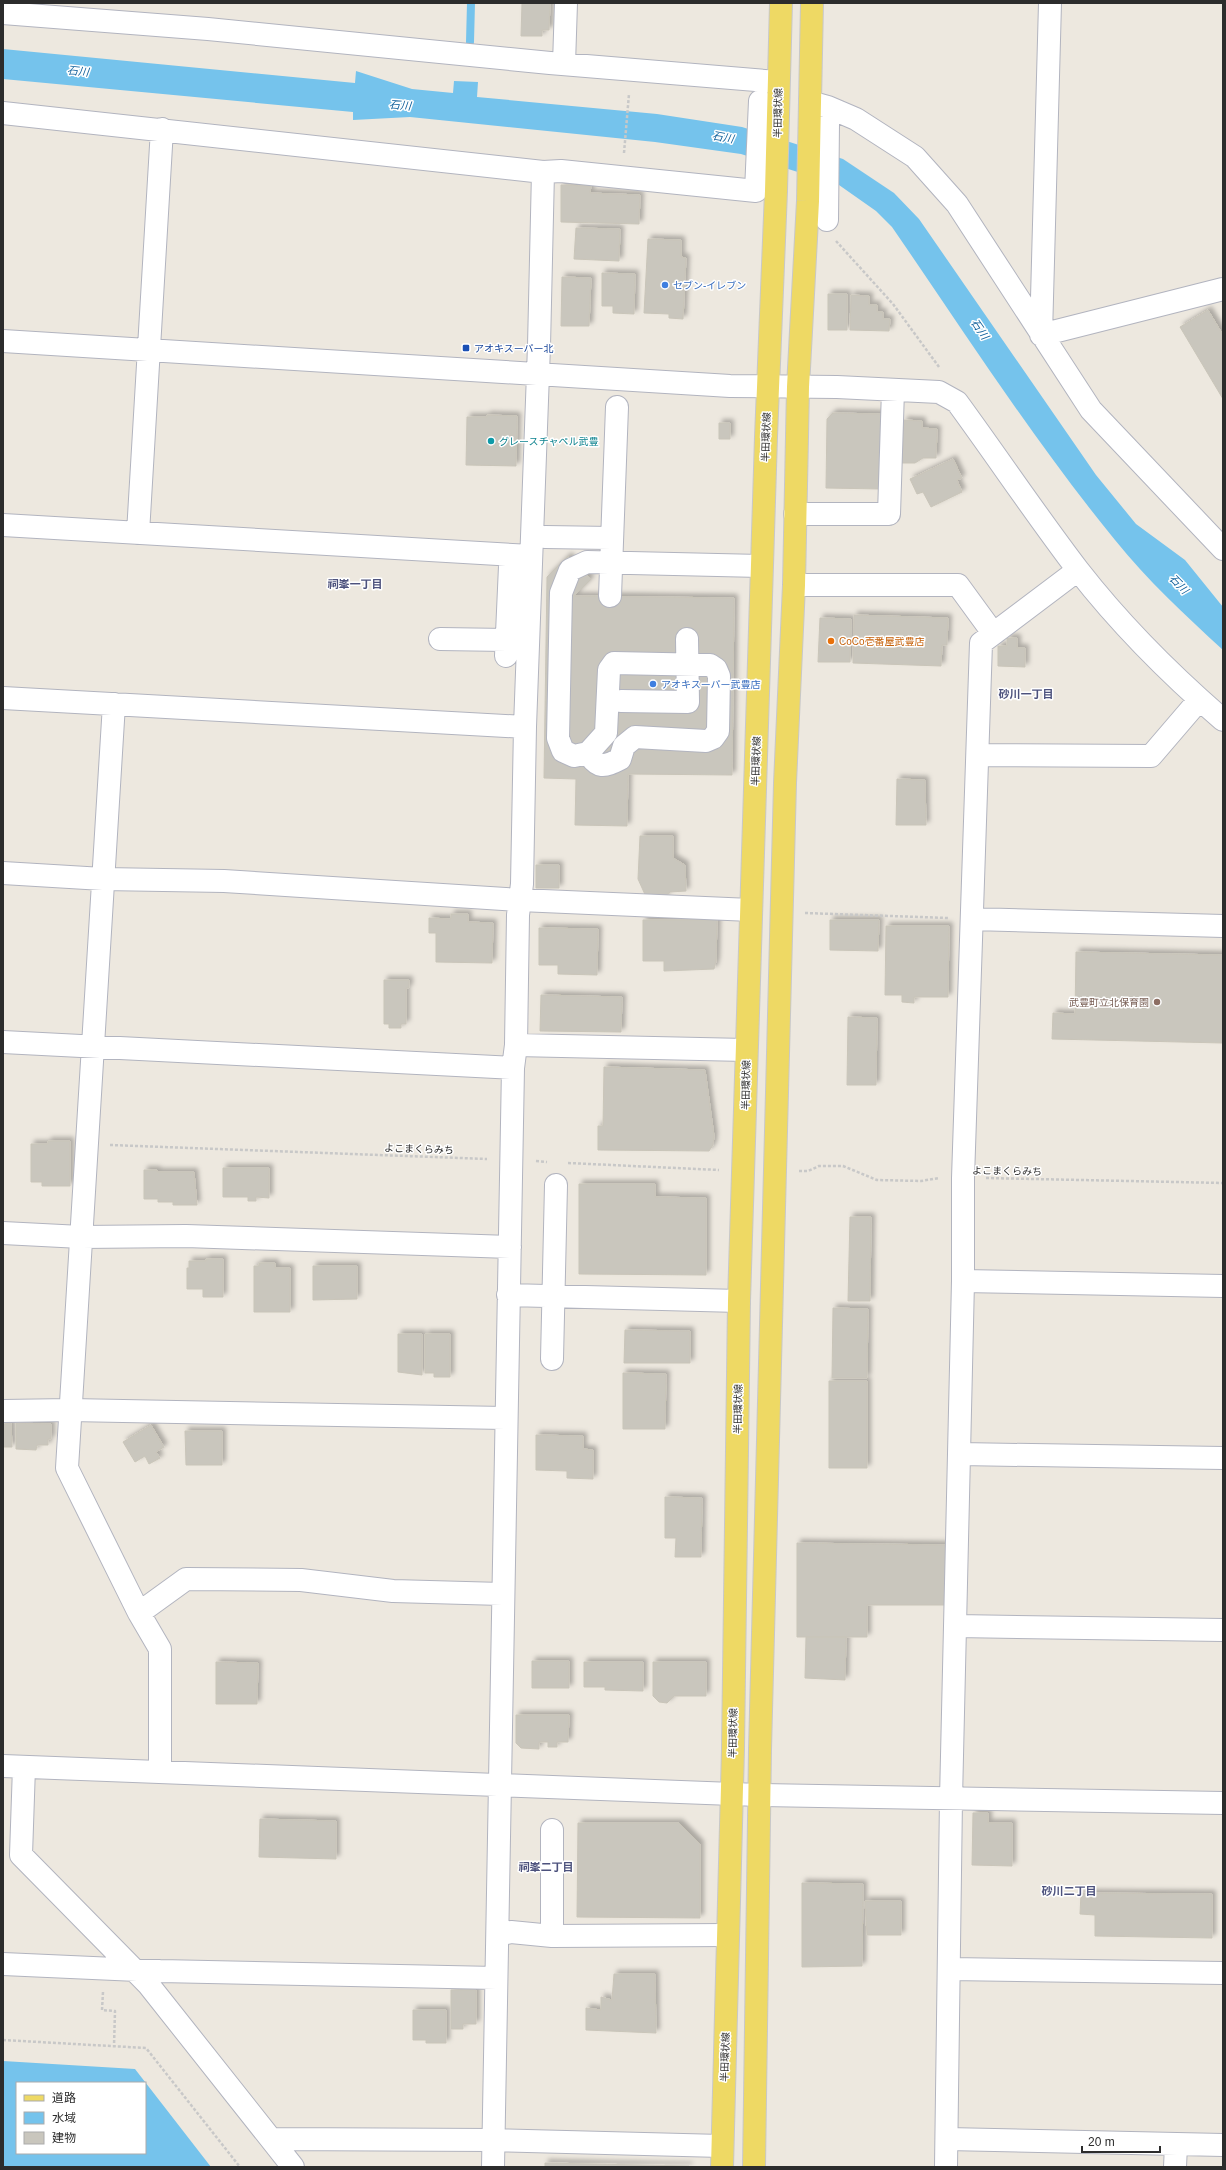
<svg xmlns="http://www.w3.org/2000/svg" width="1226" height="2170" font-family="Helvetica,'Noto Sans JP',sans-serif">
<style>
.water{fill:#75c3ec;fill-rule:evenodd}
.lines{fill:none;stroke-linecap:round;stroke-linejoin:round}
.stream{stroke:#75c3ec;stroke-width:8}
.building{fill:#c9c6bd;stroke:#c9c5b9;filter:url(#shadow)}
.minor-casing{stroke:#b2b4bf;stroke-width:24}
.major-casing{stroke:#c8c8c8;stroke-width:24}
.path{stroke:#c8c8c8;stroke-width:2.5;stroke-dasharray:3 2;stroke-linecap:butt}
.minor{stroke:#fff;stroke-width:22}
.major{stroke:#eed964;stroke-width:22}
.shop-dot{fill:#3f7fe0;stroke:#fff;stroke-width:1.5}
.transit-dot{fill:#1a4fb4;stroke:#fff;stroke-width:1.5}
.culture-dot{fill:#0f9aa8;stroke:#fff;stroke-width:1.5}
.food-dot{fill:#e8710a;stroke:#fff;stroke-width:1.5}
.education-dot{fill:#8d6e63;stroke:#fff;stroke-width:1.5}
.labels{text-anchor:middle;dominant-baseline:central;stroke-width:3;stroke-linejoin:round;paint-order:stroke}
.street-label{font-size:10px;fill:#2c2c2c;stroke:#fff}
.shop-label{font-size:10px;fill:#366cbe;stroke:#fff;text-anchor:start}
.transit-label{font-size:10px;fill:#164399;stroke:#fff;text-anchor:start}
.culture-label{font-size:10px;fill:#0d838f;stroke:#fff;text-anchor:start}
.food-label{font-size:10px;fill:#c56008;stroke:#fff;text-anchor:start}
.education-label{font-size:10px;fill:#785e54;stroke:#fff;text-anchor:end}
.water-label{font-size:11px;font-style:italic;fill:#11619c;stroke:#fff}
.neighbourhood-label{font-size:11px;font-weight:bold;fill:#4d527d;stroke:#fff}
</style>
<defs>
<filter id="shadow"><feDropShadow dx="3.5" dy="-3.5" stdDeviation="2" flood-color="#0004"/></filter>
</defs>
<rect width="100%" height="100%" fill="#ede8df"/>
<path class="water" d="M 3,49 L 355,83 L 356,71 L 412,89 L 453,93 L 454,81 L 478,82 L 477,97 L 657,114 L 742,127 L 843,159 L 894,193 L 919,219 L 1096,475 L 1136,524 L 1185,560 L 1223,607 L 1223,650 C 1186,616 1147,580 1115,540 C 1034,441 965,333 892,227 L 876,211 L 839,185 L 741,154 L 655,142 L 410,117 L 353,120 L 353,112 L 3,79 Z
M 3,2061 L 135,2069 L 211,2167 L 3,2167 ZM 17,2083 L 145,2083 L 145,2153 L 17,2153 Z"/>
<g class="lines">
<path class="stream" d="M 470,42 L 471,3"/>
</g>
<path class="building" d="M 522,3 L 550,3 L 549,30 L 542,30 L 542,36 L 521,36 Z
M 561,185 L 591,186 L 590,193 L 640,195 L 639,224 L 561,222 Z
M 576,228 L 620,229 L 619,261 L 574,259 Z
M 648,239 L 681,240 L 681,257 L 686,258 L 683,319 L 669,318 L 669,314 L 644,313 Z
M 602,273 L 635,274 L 634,314 L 613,313 L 613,306 L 602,306 Z
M 562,277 L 591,278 L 589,326 L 561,326 Z
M 828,294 L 847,294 L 847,330 L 828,330 Z
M 851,295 L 869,296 L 869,305 L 877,305 L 877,312 L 883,312 L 883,319 L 890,319 L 889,331 L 850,330 Z
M 1208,310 L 1223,335 L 1223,399 L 1180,327 Z
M 833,413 L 882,414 L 880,489 L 826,488 L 827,419 Z
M 487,415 L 517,416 L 516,466 L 466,465 L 467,417 L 487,417 Z
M 904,420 L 922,421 L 922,428 L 937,429 L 936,458 L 923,458 L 915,463 L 902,463 Z
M 719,423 L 730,423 L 730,439 L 719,439 Z
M 953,459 L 962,478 L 957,480 L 962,492 L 931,507 L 923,492 L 917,494 L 910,479 Z
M 568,556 L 591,579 L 574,596 L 734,598 L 732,775 L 628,774 L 627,826 L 575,825 L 576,779 L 544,778 L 547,577 Z
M 854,615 L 948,618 L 947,645 L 942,645 L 941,666 L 853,663 Z
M 820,618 L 851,619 L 850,662 L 818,662 Z
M 1007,638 L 1017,638 L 1017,648 L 1025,648 L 1025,667 L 998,666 L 998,646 L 1007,646 Z
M 897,779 L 925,780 L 926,825 L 896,825 Z
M 640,836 L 673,836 L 673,858 L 685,865 L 686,891 L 670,892 L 661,900 L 647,899 L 638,879 Z
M 536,865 L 559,865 L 559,888 L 536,888 Z
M 451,914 L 468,914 L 468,922 L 493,923 L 492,963 L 436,962 L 436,933 L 429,933 L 429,918 L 451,919 Z
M 643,920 L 717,920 L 716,961 L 714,969 L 664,971 L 664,961 L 643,961 Z
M 830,920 L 879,920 L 878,951 L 830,950 Z
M 886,926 L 949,926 L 948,997 L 914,997 L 914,1003 L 902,1002 L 902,995 L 885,995 Z
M 539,928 L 598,929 L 597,975 L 558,974 L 558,965 L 539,965 Z
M 1076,952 L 1223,955 L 1223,1043 L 1052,1039 L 1053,1013 L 1075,1014 Z
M 384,980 L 409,980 L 409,988 L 406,988 L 406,1024 L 401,1024 L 401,1028 L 389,1028 L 389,1024 L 384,1024 Z
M 541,995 L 622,997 L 621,1032 L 540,1031 Z
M 848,1017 L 877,1018 L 876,1085 L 847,1085 Z
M 604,1067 L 705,1070 L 714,1136 L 713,1145 L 709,1151 L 598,1150 L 598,1126 L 603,1126 Z
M 48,1141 L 70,1141 L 70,1186 L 42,1186 L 42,1182 L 31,1182 L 31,1144 L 48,1144 Z
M 223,1168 L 269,1168 L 269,1198 L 256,1197 L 256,1201 L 248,1201 L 248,1197 L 223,1197 Z
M 144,1170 L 157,1170 L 157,1172 L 194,1172 L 197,1205 L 173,1205 L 173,1202 L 158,1202 L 158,1199 L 144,1199 Z
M 579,1184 L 655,1184 L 655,1197 L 706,1198 L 706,1275 L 579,1274 Z
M 850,1217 L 871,1217 L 870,1301 L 848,1301 Z
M 206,1259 L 223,1259 L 223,1297 L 203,1297 L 203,1289 L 187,1289 L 187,1268 L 189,1268 L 189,1261 L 206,1261 Z
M 259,1263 L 275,1263 L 275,1268 L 290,1268 L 290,1312 L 254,1312 L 254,1266 L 259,1266 Z
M 313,1266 L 357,1266 L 357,1299 L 313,1300 Z
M 833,1308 L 868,1309 L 867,1378 L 832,1378 Z
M 625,1330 L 690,1331 L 690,1363 L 624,1363 Z
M 398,1334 L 422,1334 L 422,1375 L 398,1372 Z
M 425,1334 L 450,1334 L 450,1377 L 434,1377 L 434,1373 L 425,1373 Z
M 623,1373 L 666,1374 L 665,1429 L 623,1429 Z
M 829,1381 L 867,1381 L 867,1468 L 829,1468 Z
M 11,1423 L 12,1447 L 3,1447 L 3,1424 Z
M 16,1423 L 51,1424 L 51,1439 L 48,1439 L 48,1445 L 37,1445 L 36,1450 L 16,1449 Z
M 151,1425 L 164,1447 L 156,1452 L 160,1458 L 149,1464 L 145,1456 L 135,1462 L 123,1442 Z
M 185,1431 L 222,1431 L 222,1465 L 186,1465 Z
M 536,1435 L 583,1436 L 583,1449 L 593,1450 L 593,1479 L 567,1478 L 567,1471 L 536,1470 Z
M 665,1497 L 702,1498 L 701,1557 L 675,1557 L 676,1538 L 665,1538 Z
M 797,1543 L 946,1545 L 945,1605 L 867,1605 L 867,1637 L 797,1637 Z
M 806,1637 L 846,1637 L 845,1680 L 805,1678 Z
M 532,1661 L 569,1661 L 569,1688 L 532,1688 Z
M 216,1662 L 258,1663 L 257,1704 L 216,1704 Z
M 584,1662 L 643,1662 L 643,1691 L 605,1690 L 605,1687 L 584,1687 Z
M 653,1662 L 706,1662 L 706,1696 L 674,1696 L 667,1703 L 659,1702 L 653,1696 Z
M 516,1715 L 569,1715 L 568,1742 L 557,1742 L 557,1747 L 548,1747 L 548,1742 L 539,1742 L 539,1749 L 521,1748 L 516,1743 Z
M 973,1813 L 988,1813 L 988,1823 L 1012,1823 L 1012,1866 L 972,1865 Z
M 260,1819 L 336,1821 L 336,1859 L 259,1857 Z
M 578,1823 L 679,1823 L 700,1844 L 700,1918 L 577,1917 Z
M 802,1883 L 863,1884 L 862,1966 L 802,1967 Z
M 1081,1893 L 1212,1894 L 1212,1938 L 1095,1936 L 1095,1915 L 1080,1914 Z
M 865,1901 L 901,1901 L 901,1935 L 867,1935 Z
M 614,1974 L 655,1974 L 656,2033 L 586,2030 L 586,2008 L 601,2010 L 601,1997 L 612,2000 Z
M 451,1990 L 476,1990 L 476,2024 L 463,2024 L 463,2029 L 451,2029 Z
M 413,2010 L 446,2010 L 446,2043 L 426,2043 L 426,2040 L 413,2040 Z
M 545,2163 L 689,2166 L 689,2167 L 545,2167 Z"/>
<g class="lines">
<g class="minor-casing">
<path id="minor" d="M 1050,3 L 1041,335 L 1223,289
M 3,13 L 208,29 L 550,63 L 778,82
M 564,64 L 566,3
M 810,102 L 828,107 L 856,119 L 915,157 L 957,204 L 1091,410 L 1223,549
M 3,113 L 543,172 L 561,171 L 756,191 L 760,101
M 827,220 L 828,123
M 3,341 L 730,386 L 837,387 L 939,392 L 957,402 C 998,458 1036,515 1078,570 C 1120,624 1171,675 1223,720
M 795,514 L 889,514 L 893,390
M 3,525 L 531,556
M 138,533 L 162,129
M 545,537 L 611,538
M 794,585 L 958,585 L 993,633
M 610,596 L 617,407
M 440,639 L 507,640
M 506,656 L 510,566
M 3,698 L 525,727
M 621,701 L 688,702 L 687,639
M 114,704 L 67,1468 L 139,1613 L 160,1649 L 160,1771
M 588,753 C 598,769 604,767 620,759 L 624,746 L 635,737 L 706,741 L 713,738 L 718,731 L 719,676 L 716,669 L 710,665 L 614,663 L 609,670 L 606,733 L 588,753 L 574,756 L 563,751 L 558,738 L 561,593 L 570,570 L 587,562 L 761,566
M 979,755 L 1151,756 L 1199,700
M 3,873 L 103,879 L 224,881 L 520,900 L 751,910
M 972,919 L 1223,926
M 3,1042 L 513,1068
M 516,1045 L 746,1050
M 3,1233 L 81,1237 L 186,1236 L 510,1247
M 963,1281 L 1223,1286
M 508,1295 L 739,1301
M 552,1359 L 556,1185
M 3,1411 L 70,1410 L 505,1418
M 960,1454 L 1223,1458
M 139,1613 L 186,1579 L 301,1580 L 393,1591 L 502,1594
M 956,1626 L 1223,1630
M 3,1766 L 759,1795 L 1223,1803
M 24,1767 L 21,1855 L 148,1984 L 293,2167
M 552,1830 L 552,1936
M 498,1935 L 511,1932 L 552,1936 L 728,1935
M 3,1964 L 160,1971 L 496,1978
M 950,1969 L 1223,1973
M 272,2139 L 493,2140 L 722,2146
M 947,2139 L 1223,2145
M 493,2167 L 513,1068 L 516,1045 L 518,915 L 522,884 L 525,727 L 539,346 L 543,172
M 946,2167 L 951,1799 L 963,1281 L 963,1178 L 981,643 L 1078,570
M 1175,2167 L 1176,2145"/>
</g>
<g class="major-casing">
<path id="major" d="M 722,2167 L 733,1749 L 739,1301 L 766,437 L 776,191 L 781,3
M 754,2167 L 760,1750 L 785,783 L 794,585 L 798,387 L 808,201 L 812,3"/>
</g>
<path class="path" d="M 624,153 L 629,94
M 836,241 L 893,304 L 939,367
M 805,913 L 948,918
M 110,1145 L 487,1159
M 536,1161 L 547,1162
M 568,1163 L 719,1170
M 799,1171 L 808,1171 L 819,1166 L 843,1166 L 877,1180 L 921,1181 L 939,1178
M 986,1178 L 1223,1183
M 103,1992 L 102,2010 L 115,2011 L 114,2046
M 3,2040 L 146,2048 L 240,2167"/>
<use href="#minor" class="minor"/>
<use href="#major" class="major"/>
</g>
<g class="shop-dot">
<circle cx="665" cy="285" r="4"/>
<circle cx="653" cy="684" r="4"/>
</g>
<rect class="transit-dot" x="462" y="344" width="8" height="8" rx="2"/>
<circle class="culture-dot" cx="491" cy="441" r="4"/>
<circle class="food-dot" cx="831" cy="641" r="4"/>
<circle class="education-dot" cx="1157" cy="1002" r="4"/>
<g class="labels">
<g class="street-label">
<text transform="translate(778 113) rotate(-89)">半田環状線</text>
<text transform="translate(766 437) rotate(-88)">半田環状線</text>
<text transform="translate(756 761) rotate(-88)">半田環状線</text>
<text transform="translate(746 1085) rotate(-89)">半田環状線</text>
<text transform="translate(419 1149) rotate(2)">よこまくらみち</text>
<text transform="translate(1007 1171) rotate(1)">よこまくらみち</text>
<text transform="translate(738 1409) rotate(-89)">半田環状線</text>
<text transform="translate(733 1733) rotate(-89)">半田環状線</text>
<text transform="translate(725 2057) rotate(-88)">半田環状線</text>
</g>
<g class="shop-label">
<text x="673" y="285">セブン-イレブン</text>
<text x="661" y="684">アオキスーパー武豊店</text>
</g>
<g class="transit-label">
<text x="474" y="348">アオキスーパー北</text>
</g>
<g class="culture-label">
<text x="499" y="441">グレースチャペル武豊</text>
</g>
<g class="food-label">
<text x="839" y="641">CoCo壱番屋武豊店</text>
</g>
<g class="education-label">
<text x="1149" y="1002">武豊町立北保育園</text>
</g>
<g class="water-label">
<text transform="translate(78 71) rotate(6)">石川</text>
<text transform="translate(400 105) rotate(5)">石川</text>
<text transform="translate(723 137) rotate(10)">石川</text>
<text transform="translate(980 329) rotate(56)">石川</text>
<text transform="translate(1179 584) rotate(46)">石川</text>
</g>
<g class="neighbourhood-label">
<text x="355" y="584">祠峯一丁目</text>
<text x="1026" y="694">砂川一丁目</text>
<text x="546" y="1867">祠峯二丁目</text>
<text x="1069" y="1891">砂川二丁目</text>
</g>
</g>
<rect width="1226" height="2170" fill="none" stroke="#2c2c2c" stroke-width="8"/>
<rect x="16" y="2082" width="130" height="72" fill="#ffffff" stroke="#ababab"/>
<rect x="24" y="2095" width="20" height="6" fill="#eed964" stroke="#ababab"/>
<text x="52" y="2102" font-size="12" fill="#2c2c2c">道路</text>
<rect x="24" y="2112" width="20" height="12" fill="#75c3ec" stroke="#ababab"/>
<text x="52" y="2122" font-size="12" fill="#2c2c2c">水域</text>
<rect x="24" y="2132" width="20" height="12" fill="#c9c6bd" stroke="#ababab"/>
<text x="52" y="2142" font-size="12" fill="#2c2c2c">建物</text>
<path d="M1082 2146v6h78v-6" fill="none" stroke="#2c2c2c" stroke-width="2"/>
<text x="1088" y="2146" font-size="12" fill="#2c2c2c" stroke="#ffffff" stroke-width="3" paint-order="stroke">20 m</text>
</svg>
